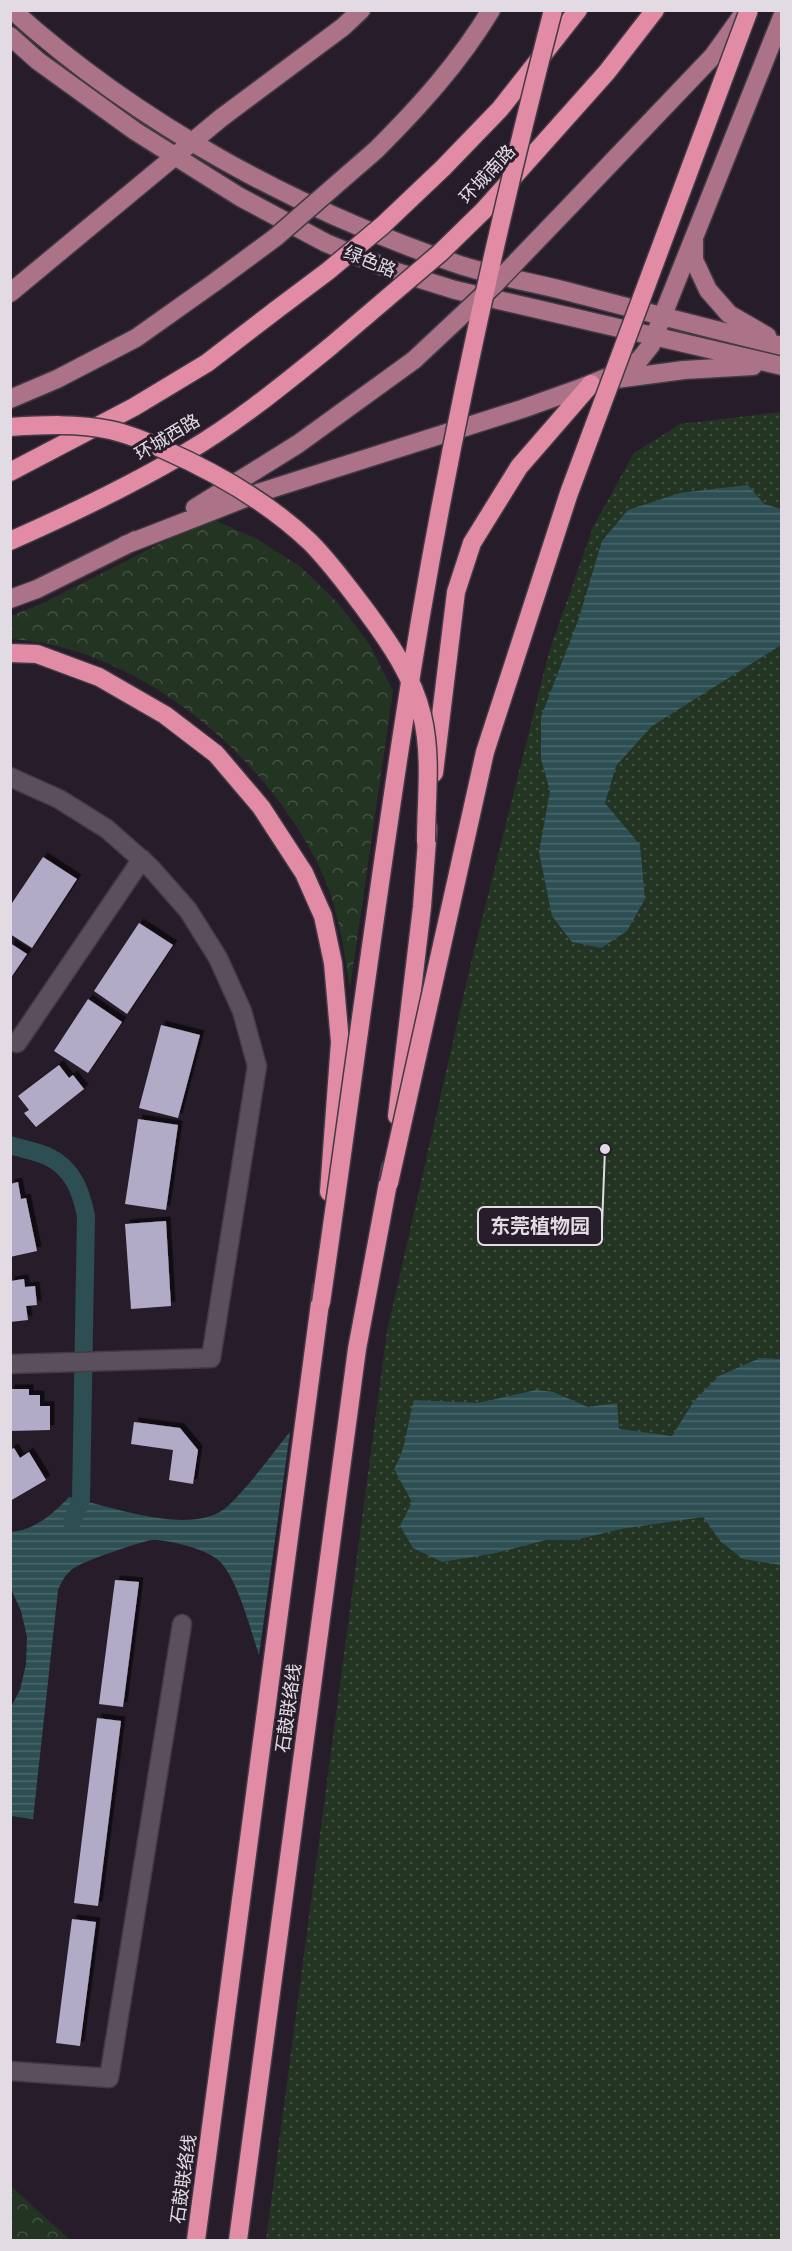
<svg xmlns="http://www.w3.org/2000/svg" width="792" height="2251" font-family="'Roboto Condensed','Noto Sans SC',sans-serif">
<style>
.forest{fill:url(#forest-crowns)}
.park{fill:url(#park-dots)}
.water{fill:url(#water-rules)}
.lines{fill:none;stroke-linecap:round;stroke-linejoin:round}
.canal{stroke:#2d4f54;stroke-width:18}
.building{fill:#b1abc7;filter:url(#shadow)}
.minor-casing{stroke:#423a44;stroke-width:21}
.major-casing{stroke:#423a44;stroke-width:21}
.highway-casing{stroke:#423a44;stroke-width:21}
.minor{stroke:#5b4e5d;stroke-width:18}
.major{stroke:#ac7388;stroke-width:18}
.highway{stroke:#e28ba5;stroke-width:18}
.major-bridge-casing{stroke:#423a44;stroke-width:21;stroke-linecap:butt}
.highway-bridge-casing{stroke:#423a44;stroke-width:21;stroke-linecap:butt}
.major-bridge{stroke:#ac7388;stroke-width:18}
.highway-bridge{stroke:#e28ba5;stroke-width:18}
.labels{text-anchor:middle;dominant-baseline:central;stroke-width:6;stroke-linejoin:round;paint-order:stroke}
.street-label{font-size:18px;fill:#e2dbe4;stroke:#271d2a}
.leader{fill:none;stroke:#e2dbe4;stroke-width:2}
.callout-dot{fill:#e2dbe4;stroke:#271d2a;stroke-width:2}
.callout{fill:#271d2a;stroke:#e2dbe4;stroke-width:2}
.callout-label{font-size:20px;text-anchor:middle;font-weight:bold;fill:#e2dbe4}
</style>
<defs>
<pattern id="forest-crowns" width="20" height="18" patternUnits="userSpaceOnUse" patternTransform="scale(1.5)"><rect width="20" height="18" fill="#233422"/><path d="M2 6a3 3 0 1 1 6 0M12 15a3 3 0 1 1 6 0" fill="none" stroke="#435142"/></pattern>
<pattern id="park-dots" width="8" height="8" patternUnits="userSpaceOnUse" patternTransform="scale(1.5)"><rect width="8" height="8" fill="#233422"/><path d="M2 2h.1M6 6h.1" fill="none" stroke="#435142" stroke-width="1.8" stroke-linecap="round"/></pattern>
<pattern id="water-rules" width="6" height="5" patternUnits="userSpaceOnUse" patternTransform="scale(1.5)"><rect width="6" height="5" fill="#2d4f54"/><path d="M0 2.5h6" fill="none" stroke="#4b686c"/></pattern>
<filter id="shadow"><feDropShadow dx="4.5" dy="-4.5" stdDeviation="0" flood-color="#0009"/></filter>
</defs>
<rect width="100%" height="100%" fill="#271d2a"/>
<path class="forest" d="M 210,518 L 257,539 L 301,567 L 338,603 L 370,645 L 393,691 L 350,988 C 344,951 339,912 324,877 C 273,761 141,647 11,639 L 11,616 L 43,603 Z
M 10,2186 L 11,2186 L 70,2240 L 11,2240 Z"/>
<path class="park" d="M 781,412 L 781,2240 L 266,2240 L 387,1331 L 470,967 L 549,652 L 593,527 L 634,453 L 680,424 Z"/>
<path class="water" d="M 748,485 L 764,504 L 781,509 L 781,645 L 652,726 L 616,766 L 605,803 L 640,845 L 645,899 L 627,931 L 601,948 L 572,942 L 552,916 L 539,852 L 550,791 L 541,759 L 541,717 L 579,618 L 602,541 L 628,510 L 680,493 Z
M 760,1358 L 781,1359 L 781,1565 L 743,1559 L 721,1542 L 703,1517 L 621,1529 L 575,1540 L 546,1540 L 496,1553 L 442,1562 L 413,1548 L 400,1526 L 412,1502 L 394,1469 C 407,1448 407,1423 414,1400 L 478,1403 L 536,1390 L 553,1392 L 588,1407 L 617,1403 L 619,1429 L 672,1436 L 694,1401 L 719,1376 Z
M 290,1432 L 259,1655 C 251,1631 236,1573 217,1559 C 205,1549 167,1539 152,1540 C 139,1542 84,1561 74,1568 C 65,1574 62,1581 58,1590 L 33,1819 L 11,1816 L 11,1707 L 20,1690 L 26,1664 L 27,1637 L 21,1611 L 11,1589 L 11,1532 C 35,1530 53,1514 69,1497 C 110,1506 193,1538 228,1506 C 251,1484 270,1456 290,1432 Z"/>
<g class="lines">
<path class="canal" d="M 10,1145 C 22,1149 36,1151 47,1156 C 73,1168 81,1191 86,1216 L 81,1500 L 72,1522"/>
</g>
<path class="building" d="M 43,857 L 77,879 L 32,948 L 10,934 L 10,906 Z
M 139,923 L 173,945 L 127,1014 L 94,991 Z
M 10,943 L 27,954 L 10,979 Z
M 88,999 L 122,1022 L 88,1073 L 54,1051 Z
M 161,1025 L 200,1035 L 178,1118 L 139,1108 Z
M 59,1065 L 69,1078 L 73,1075 L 84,1089 L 36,1127 L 24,1113 L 29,1110 L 18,1096 Z
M 138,1119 L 178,1125 L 166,1210 L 125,1204 Z
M 18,1182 L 21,1199 L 26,1198 L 37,1251 L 10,1257 L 10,1184 Z
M 166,1221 L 171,1306 L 131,1309 L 125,1224 Z
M 24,1279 L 25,1287 L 35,1286 L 37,1305 L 26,1306 L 28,1320 L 10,1322 L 10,1281 Z
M 10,1389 L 29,1389 L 29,1395 L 40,1395 L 40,1406 L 50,1406 L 50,1430 L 10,1431 Z
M 134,1422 L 180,1428 L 198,1450 L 193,1484 L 169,1480 L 173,1450 L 131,1444 Z
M 14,1448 L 20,1458 L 29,1452 L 46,1480 L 10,1501 L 10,1450 Z
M 115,1580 L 139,1582 L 123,1707 L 99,1704 Z
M 97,1718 L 121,1721 L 98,1906 L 74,1903 Z
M 72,1919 L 96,1922 L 80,2046 L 56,2043 Z"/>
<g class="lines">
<g class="minor-casing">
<path id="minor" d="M 10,777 L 59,799 L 107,829 L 150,867 L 188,910 L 218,958 L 242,1011 L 257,1066 L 211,1358 L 10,1364
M 17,1043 L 142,859
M 10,2071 L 109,2078 L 182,1624"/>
</g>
<g class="major-casing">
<path id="major" d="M 12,10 C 140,125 297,210 460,265 C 494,276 531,282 566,291 C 638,310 709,329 782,346
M 10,36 L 38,61 L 135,131 L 240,197 L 326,243 L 394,271 L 455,290 L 782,366
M 376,150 C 419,107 459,63 491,10
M 569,207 L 713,56 L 746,10
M 694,240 L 694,260 L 708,290 L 729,314 L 767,336
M 10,293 L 221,118 L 343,27 L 361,10
M 616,379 L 684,370 L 753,366
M 10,399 L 57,379 L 136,338 L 215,282
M 195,508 L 298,444 L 414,360
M 125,545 L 261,492 L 522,409 L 578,389 L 625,370 L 640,359 L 651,345 L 782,17
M 10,599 L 37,589 L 136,540"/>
</g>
<g class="highway-casing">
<path id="highway" d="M 443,168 L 500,109 L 578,10
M 483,211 L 607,72 L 655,10
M 10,472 L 134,407 L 207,363 L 276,310
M 10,541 C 71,514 130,486 187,452 C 238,422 284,384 331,346
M 10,653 L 37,654 L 99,677 L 165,715 L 216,754 L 261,807 L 304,873 L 323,916 L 333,963 L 340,1042 L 329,1192
M 434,773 L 456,592 L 472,543 L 519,467 L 591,384
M 397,1116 L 422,907 L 428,827
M 196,2240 L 322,1288
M 238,2240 L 357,1349 L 391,1167"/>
</g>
<use href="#minor" class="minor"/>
<use href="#major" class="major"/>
<use href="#highway" class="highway"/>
<g class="major-bridge-casing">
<path id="major-bridge" d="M 215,282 L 276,237 L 376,150
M 414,360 L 494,285 L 569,207"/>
</g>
<g class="highway-bridge-casing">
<path id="highway-bridge" d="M 276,310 L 328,271 L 383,225 L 443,168
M 331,346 L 440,253 L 483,211
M 10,427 C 43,425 78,423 110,430 C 129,434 147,442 165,450 C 217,473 268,502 310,542 C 331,563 349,588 367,612 C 390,643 413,677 422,715 C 432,756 426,800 426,842
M 389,1183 L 485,752 L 569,493 L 749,10
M 321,1303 C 349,1109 374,915 404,721 C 440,482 492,245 553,10"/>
</g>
<use href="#major-bridge" class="major-bridge"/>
<use href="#highway-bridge" class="highway-bridge"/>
</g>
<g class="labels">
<g class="street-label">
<text transform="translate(487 174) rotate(-47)">环城南路</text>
<text transform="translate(370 261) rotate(22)">绿色路</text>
<text transform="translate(167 437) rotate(-31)">环城西路</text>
<text transform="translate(288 1708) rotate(-82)">石鼓联络线</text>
<text transform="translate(183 2179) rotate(-82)">石鼓联络线</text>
</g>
</g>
<path class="leader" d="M605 1149L602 1226"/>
<circle class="callout-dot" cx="605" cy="1149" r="6"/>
<rect class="callout" x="478" y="1207" width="124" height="38" rx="6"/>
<g class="callout-label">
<text x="540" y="1233">东莞植物园</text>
</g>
<rect width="792" height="2251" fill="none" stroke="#e2dbe4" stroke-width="24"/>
</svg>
